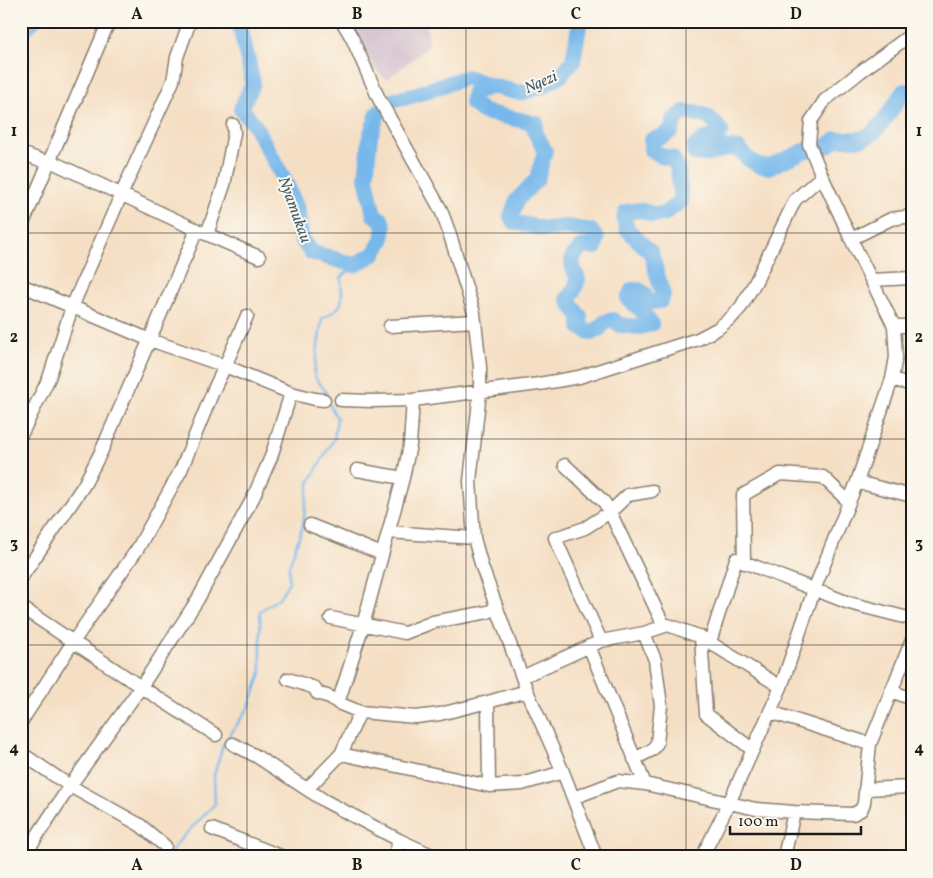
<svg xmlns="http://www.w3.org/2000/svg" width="933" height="878" font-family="Vollkorn,serif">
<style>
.industrial{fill:#d1bdcc}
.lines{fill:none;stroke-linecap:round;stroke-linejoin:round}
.stream{stroke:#76b8eb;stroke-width:2.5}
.river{stroke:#76b8eb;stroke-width:16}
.minor-casing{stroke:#887e70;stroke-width:15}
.minor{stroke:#fff;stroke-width:12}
.grid{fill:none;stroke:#1c1c1c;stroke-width:1;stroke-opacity:0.55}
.labels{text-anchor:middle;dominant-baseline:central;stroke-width:4;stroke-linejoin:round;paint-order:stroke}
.water-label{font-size:16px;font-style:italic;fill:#405a6f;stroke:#fbf7ec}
.neatline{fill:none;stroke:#1c1c1c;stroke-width:2}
.grid-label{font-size:16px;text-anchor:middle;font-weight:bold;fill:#1c1c1c}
</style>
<rect width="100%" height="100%" fill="#fbf7ec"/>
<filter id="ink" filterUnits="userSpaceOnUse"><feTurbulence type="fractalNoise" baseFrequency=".02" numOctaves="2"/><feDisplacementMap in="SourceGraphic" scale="10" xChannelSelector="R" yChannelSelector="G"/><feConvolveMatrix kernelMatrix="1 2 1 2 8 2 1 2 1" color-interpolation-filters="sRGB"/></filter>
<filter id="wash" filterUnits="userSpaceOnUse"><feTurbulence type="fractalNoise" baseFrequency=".0096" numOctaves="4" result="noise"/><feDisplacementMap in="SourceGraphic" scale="20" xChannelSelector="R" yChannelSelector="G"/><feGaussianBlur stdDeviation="1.12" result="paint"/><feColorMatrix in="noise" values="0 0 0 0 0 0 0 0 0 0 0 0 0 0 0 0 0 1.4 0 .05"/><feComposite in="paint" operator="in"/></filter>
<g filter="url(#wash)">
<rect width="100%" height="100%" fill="#f5dfc4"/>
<path class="industrial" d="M 344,21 L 426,21 L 429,46 L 386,80 L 374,68 Z"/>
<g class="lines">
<path class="stream" d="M 327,396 C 326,387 315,383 314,373 L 322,319 C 345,307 343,302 341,278 L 354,265
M 170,857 L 176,844 L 215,804 L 214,775 L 223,745 L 249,707 L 261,673 L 260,611 L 279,598 L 289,582 L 289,566 L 303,525 L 307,494 L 310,481 L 334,439 L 337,418 L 328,402"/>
<path class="river" d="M 239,21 L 253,83 L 241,109 L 254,124 L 285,181 L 297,209 L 302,240 L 311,252 L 354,265 L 374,254 L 382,240 L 384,227 L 381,219 L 374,215 L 366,178 L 370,136 L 378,113 L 384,107 L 391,101 L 408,97 L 467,77 L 488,85 L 520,93 L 543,86 L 560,76 L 573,61 L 580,21
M 21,32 L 33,21
M 493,86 L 474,92 L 472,103 L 484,112 L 529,122
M 536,123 L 535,132 L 545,151 L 537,179 L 517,200 L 511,217 L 514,222 L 544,229 L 567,227 L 591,231 L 597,239 L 595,247 L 581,247 L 572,258 L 573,268 L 578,279 L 574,290 L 568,298 L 573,308 L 580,316 L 580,327 L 591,333 L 600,328 L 605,322 L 613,320 L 619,325 L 640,327 L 651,324 L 641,310 L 628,299 L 632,290 L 639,290 L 644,293 L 645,300 L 652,302 L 660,301 L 663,295 L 651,253 L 627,229 L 624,219 L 626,212 L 639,210 L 647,212 L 653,215 L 664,214 L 681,201 L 678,169 L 673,159 L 662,156 L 651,150 L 651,140 L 663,136 L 672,130 L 674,120 L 684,112 C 703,114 710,114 721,131 L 718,137 L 704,139 L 694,147 L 695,153 L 709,154 L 729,148 L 739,149 L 747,158 L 758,165 L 769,167 L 804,151 L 827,146 L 837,139 L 861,139 L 872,134 L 883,122 L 904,91 L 912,92"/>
</g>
</g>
<g filter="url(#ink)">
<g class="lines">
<g class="minor-casing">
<path id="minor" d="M 342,21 L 352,38 L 379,99 L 441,210 L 449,232 L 474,313 L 480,367 L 480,392 L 470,481 L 474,538 L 482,567 L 527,691 L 563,772 L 596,857
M 21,153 L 49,163
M 50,161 L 197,230 L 259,257
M 21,228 L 109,21
M 207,234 L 224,185 L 234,133 L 233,125
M 851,239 L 891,219 L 912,216
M 871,280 L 912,278
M 21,285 L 150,340 L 225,366 L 291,393 L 315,399 L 324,400
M 390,326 L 475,321
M 894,326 L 912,326
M 892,379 L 912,385
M 341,400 L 372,401 L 413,400 L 539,384 L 579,377 L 698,339 L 717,329 L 732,317 L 741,307 L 756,281 L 795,200 L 822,176
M 21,435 L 49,378 L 72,307 L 121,195 L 173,81 L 177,57 L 190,21
M 565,465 L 604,502 L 610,512 L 664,626
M 357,470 L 403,478
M 857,482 L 912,496
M 310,525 L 382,554
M 389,532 L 474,538
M 744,563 L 743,495 L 780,474 L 823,477 L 849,502
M 21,578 L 84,485 L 101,452 L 197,230
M 21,607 L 141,687 L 216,735
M 331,618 L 405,633 L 433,622 L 488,612 L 497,608
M 701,637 L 706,714 L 753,750
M 601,641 L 555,538 L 585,528 L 610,512 L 628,495 L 652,491
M 710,642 L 736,559 L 849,603 L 912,619
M 589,646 L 645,784
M 522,677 L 601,641 L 644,633 L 668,625 L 701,637 L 781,687
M 288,679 L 315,688 L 317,693 L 330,697 L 338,703 L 360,712 L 416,717 L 440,714 L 488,702 L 527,691
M 891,691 L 912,699
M 488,702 L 489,786
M 338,703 L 363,625 L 403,478 L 410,445 L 413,400
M 770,712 L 870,744
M 21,722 L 73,642 L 138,548 L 181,470 L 214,389 L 225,366 L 247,316
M 233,744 L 256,756 L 325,801 L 399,840 L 436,857
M 21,753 L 70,786 L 140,825 L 165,846
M 341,754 L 489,786 L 522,784 L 563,772
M 634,759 L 652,750 L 657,743 L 661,706 L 655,660 L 644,633
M 307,789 L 341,754 L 360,712
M 865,789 L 912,787
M 573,798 L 618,781 L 645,784 L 756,809 L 794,812 L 853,814 L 861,810 L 864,803 L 870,744 L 912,640
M 212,829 L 283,857
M 23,857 L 70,786 L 141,687 L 198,599 L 253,498 L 271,457 L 291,393
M 395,857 L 399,840
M 702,857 L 729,803 L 781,687 L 814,590 L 857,482 L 892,379 L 896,357 L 894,326 L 851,239 L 822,176 L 809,144 L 811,121 L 825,100 L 860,72 L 912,34
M 784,857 L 794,812"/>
</g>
<use href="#minor" class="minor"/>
</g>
</g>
<path class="grid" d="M 247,21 L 247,857M 466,21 L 466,857M 686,21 L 686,857M 21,233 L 912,233M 21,439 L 912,439M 21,645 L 912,645"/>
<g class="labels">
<g class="water-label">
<text transform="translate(541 83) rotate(-24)">Ngezi</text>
<text transform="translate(294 210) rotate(70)">Nyamukau</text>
</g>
</g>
<rect width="933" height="878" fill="none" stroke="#fbf7ec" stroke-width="55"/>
<path d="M730 826v8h131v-8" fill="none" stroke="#1c1c1c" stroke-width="2.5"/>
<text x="738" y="826" font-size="15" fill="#1c1c1c" stroke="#fbf7ec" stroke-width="4" paint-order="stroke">100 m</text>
<rect x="28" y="28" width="878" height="822" class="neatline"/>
<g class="grid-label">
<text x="137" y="19">A</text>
<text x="357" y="19">B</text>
<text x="576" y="19">C</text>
<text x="796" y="19">D</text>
<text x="14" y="136">1</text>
<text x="919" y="136">1</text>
<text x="14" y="342">2</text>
<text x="919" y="342">2</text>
<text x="14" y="548">3</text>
<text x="919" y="548">3</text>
<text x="14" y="753">4</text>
<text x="919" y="753">4</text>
<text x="137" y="870">A</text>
<text x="357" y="870">B</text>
<text x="576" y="870">C</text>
<text x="796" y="870">D</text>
</g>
</svg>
